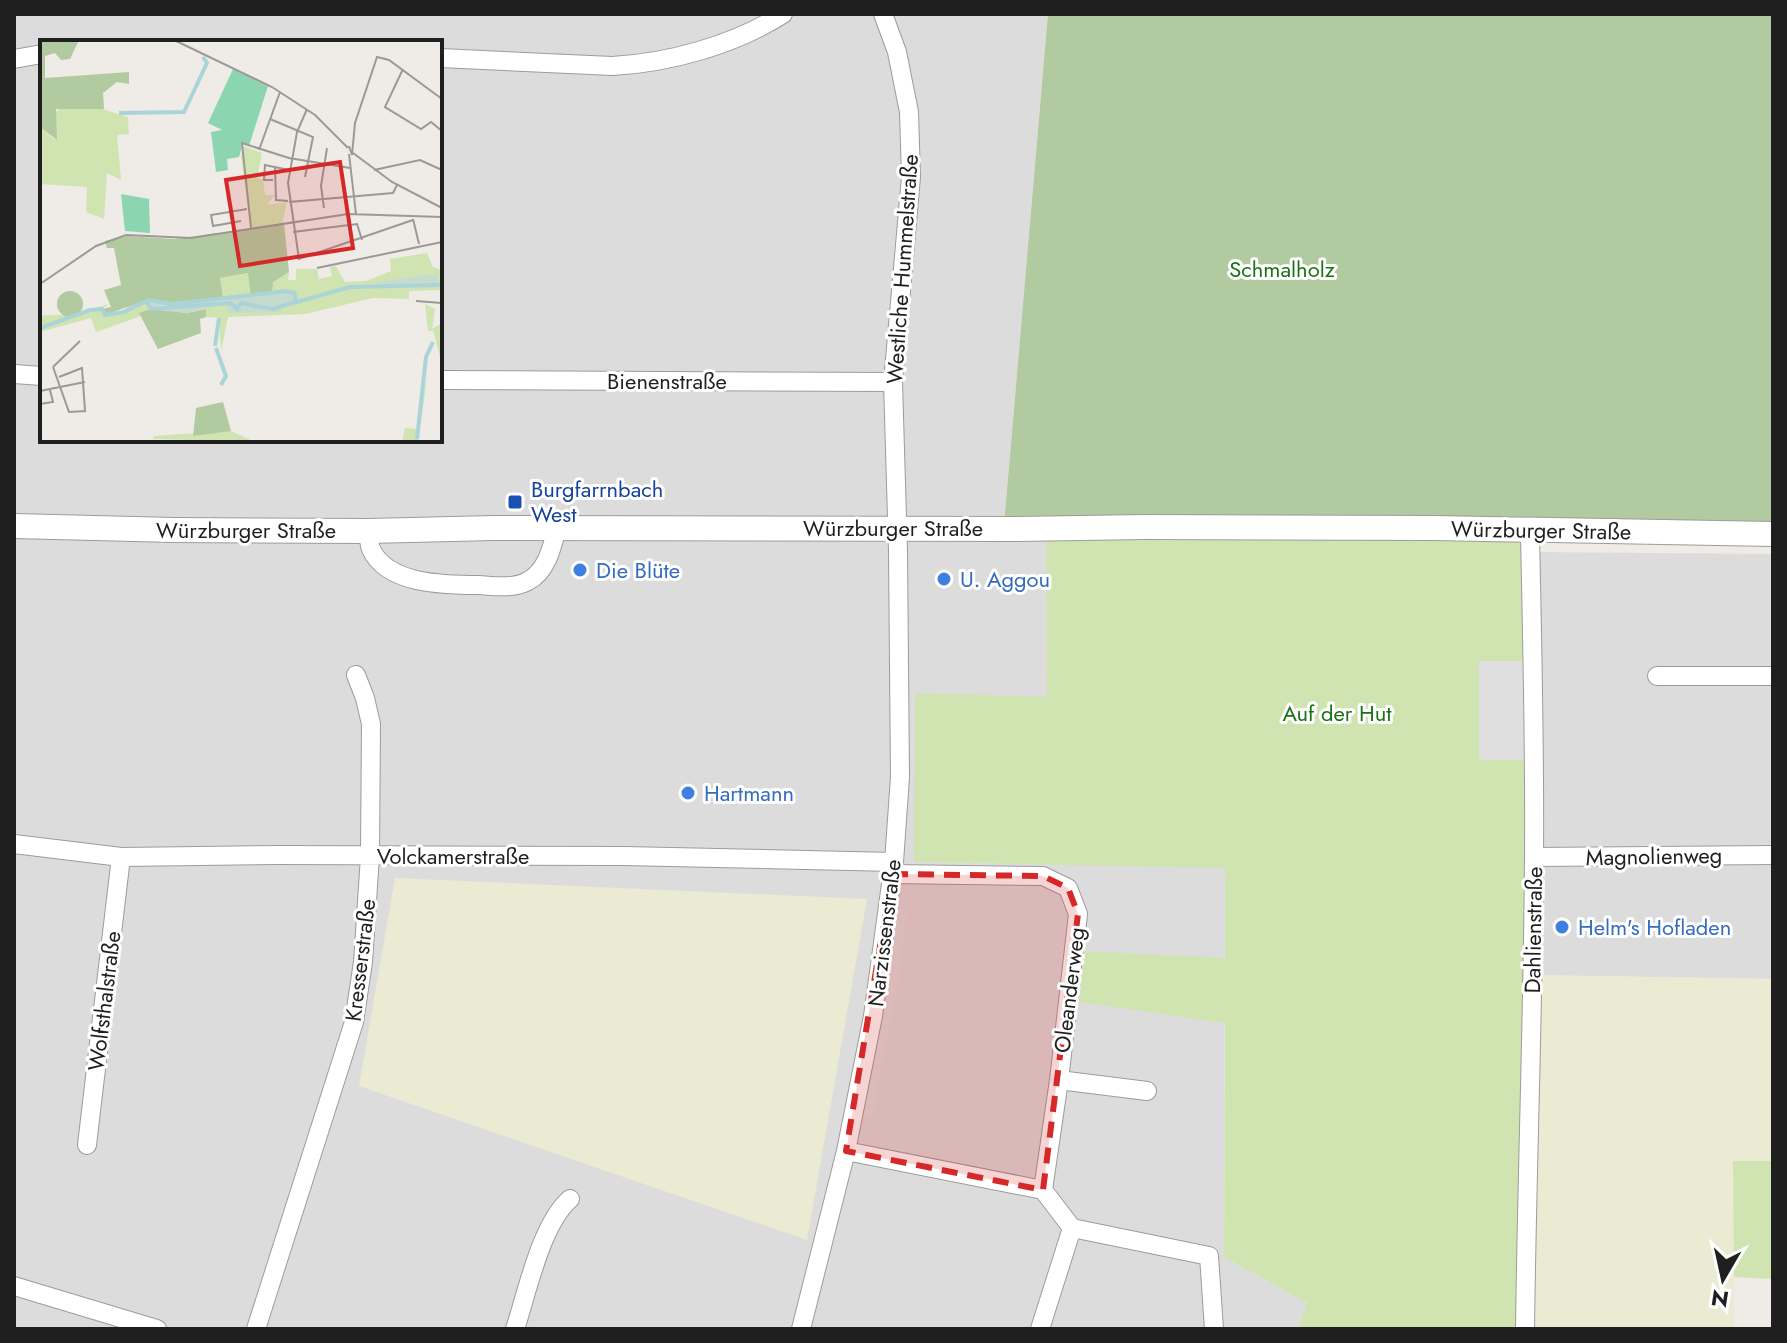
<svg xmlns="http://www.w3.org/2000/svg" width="1787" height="1343" font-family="Jost,sans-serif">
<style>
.residential{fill:#dddcdc;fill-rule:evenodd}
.farmland{fill:#ebead3}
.grass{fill:#d0e4b1}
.forest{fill:#b1ca9f}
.parking{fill:#dfdfdf}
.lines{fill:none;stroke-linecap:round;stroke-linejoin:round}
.minor-casing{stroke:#9c9c9c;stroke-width:20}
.tertiary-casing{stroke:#9c9c9c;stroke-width:26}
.minor{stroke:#fff;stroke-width:18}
.tertiary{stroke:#fff;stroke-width:24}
.marked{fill:#d62828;fill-opacity:0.2;stroke:#d62828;stroke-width:6;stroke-dasharray:16 10;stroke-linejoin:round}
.transit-dot{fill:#1a4fb4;stroke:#fff;stroke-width:3}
.shop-dot{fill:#3f7fe0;stroke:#fff;stroke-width:3}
.labels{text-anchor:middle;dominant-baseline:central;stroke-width:6;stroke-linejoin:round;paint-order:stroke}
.street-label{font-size:22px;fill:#1f1f1f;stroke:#fff}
.park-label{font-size:22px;fill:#1b7316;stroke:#fff}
.transit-label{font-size:22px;fill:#164399;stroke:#fff;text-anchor:start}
.shop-label{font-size:22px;fill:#366cbe;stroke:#fff;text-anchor:start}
.inset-river{fill:none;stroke:#aad4d8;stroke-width:4}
.inset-road{fill:none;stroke:#9c9996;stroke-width:2}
.view{fill:#d62828;fill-opacity:0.15;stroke:#d62828;stroke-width:4}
.inset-edge{fill:none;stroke:#1f1f1f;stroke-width:4}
</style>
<rect width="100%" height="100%" fill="#efebe6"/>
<path class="residential" d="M 14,14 L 1048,14 L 1004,524 L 1046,526 L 1047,697 L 914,862 L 1225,867 L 1224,1257 L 1307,1303 L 1298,1329 L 14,1329 ZM 42,42 L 440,42 L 440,440 L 42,440 Z
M 1529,552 L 1773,554 L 1773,979 L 1528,975 Z"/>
<path class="farmland" d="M 395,878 L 867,899 L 807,1240 L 359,1086 Z
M 1528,975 L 1773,979 L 1773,1161 L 1733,1162 L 1734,1329 L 1527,1329 Z"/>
<path class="grass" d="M 1528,519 L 1528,975 L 1516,1329 L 1298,1329 L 1307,1303 L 1224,1257 L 1225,1023 L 1079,1002 L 1085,951 L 1224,958 L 1225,960 L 1225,868 L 914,862 L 915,693 L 1047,697 L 1046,526 Z
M 1733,1161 L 1773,1161 L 1773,1279 L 1734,1277 Z"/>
<path class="forest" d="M 1048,14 L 1773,14 L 1773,522 L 1528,519 L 1004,525 Z"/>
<path class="parking" d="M 1479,661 L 1528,661 L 1528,760 L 1479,760 Z
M 899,909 L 907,910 L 897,988 L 872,1117 L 864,1116 L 889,982 Z"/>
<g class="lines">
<g class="minor-casing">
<path id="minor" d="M 440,58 L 612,66 C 669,63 734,45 783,14
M 14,59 L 42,54
M 14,374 L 42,376
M 440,380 L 893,382
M 368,531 C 369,537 369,544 371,549 C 387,585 446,585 479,585 C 494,586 514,589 528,581 C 547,571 552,547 557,528
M 1657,676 L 1773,676
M 14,844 L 121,857 L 278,855 L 625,856 L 894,862
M 1534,857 L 1773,855
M 892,874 L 1043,876 L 1068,888 L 1078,914 L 1059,1080 L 1043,1190 L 1072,1228 L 1040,1329
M 1059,1080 L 1147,1091
M 87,1145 L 121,857
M 846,1151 L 1043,1190
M 1072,1228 L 1209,1256 L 1214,1329
M 14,1286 L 157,1329
M 256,1329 L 354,1022 L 363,962 L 370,856 L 371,724 L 365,698 L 356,675
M 515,1329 C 527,1293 541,1224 570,1199
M 801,1329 L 846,1151 L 873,1016 L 894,862 L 900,777 L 898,551 L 893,382 L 911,177 L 909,112 L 897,52 L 883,14
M 1525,1329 C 1527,1172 1533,1014 1534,857 C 1535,748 1532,639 1530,531"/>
</g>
<g class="tertiary-casing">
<path id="tertiary" d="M 14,526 L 174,530 L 368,531 L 494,528 L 1015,529 L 1145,527 L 1433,528 L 1773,534"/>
</g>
<use href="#minor" class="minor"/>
<use href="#tertiary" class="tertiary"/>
</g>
<path class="marked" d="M 892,874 L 1043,876 L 1068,888 L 1078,914 L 1043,1190 L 846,1151 Z"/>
<rect class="transit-dot" x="507" y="494" width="16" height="16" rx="4"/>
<g class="shop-dot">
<circle cx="580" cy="570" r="8"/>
<circle cx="944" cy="579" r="8"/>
<circle cx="688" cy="793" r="8"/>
<circle cx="1562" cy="927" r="8"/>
</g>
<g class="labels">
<g class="street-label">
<text transform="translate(902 269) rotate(-86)">Westliche Hummelstraße</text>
<text x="667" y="381">Bienenstraße</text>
<text x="893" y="528">Würzburger Straße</text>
<text x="246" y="530">Würzburger Straße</text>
<text transform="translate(1541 530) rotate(1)">Würzburger Straße</text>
<text x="453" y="856">Volckamerstraße</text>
<text transform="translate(1654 856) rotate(-1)">Magnolienweg</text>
<text transform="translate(1533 930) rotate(-89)">Dahlienstraße</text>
<text transform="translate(884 933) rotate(-83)">Narzissenstraße</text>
<text transform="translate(360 960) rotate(-83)">Kresserstraße</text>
<text transform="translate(1069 990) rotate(-83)">Oleanderweg</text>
<text transform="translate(104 1001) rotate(-83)">Wolfsthalstraße</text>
</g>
<g class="park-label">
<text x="1282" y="269">Schmalholz</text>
<text x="1337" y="713">Auf der Hut</text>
</g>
<g class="transit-label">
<text x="531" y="489">Burgfarrnbach<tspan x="531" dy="25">West</tspan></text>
</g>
<g class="shop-label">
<text x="596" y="570">Die Blüte</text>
<text x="960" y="579">U. Aggou</text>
<text x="704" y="793">Hartmann</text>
<text x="1578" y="927">Helm's Hofladen</text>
</g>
</g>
<g transform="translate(40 40)">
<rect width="402" height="402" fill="#efebe6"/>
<path d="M 20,67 L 56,67 L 88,77 L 89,94 L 77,95 L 81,140 L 67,133 L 64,179 L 46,172 L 47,147 L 0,144 L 0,87 L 15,100 L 15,74 ZM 204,106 L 222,113 L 217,138 L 223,140 L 225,155 L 235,155 L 227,165 L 247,162 L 242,185 L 211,190 L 201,117 ZM 387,213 L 393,227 L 402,230 L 402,250 L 369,251 L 369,259 L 333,258 L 265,274 L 188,277 L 181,311 L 179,278 L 166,277 L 166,269 L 104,275 L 56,292 L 51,278 L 0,292 L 0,276 L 6,275 L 32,275 L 69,264 L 62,269 L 72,275 L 98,262 L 183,256 L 180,238 L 209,233 L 211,255 L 249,232 L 248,240 L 256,240 L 256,229 L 277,229 L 279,239 L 292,236 L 290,227 L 296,226 L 305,242 L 326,241 L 351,231 L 350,219 ZM 385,264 L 395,269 L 392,289 L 402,283 L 402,323 L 393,291 L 388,291 ZM 388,333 L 378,402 L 362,402 L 365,388 L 377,389 ZM 191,391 L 215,402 L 114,399 L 113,396 Z" fill="#d0e4b1"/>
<path d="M 0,0 L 39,0 L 30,19 L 21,20 L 15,13 L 5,16 L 5,38 L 89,32 L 89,44 L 77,42 L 63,53 L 64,69 L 16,69 L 17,100 L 0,87 ZM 244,184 L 249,232 L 233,242 L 232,253 L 211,256 L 208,233 L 180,238 L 183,257 L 132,264 L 108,260 L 64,275 L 62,269 L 71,267 L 64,250 L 81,245 L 74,208 L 67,208 L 65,201 L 87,196 L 134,199 ZM17 264a13 13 0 1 1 26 0a13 13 0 1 1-26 0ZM 111,269 L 147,273 L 166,269 L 166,277 L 160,279 L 161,293 L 118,309 L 99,273 ZM 183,362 L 191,391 L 153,396 L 156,368 Z" fill="#b1ca9f"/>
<path d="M 385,235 L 398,235 L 399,246 L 332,243 ZM 246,252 L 257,253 L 259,261 L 242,264 L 241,272 L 189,273 L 185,263 L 147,273 L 111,269 L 108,260 L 132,264 Z" fill="#c4dbce"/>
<path d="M 193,29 L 228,46 L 209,106 L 203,104 L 199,117 L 187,119 L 188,130 L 176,132 L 171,92 L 182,90 L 168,83 ZM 81,154 L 109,159 L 110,193 L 85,191 Z" fill="#8bd6b0"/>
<path class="inset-river" d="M 79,73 L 144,72 L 167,23 L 163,17M 105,261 L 112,269 L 190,263 L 197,269 L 201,263 L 232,269 L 310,247 L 402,245M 0,288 L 50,270 L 62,269 L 65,275 L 84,272 L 108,260 L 132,264 L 246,251 L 254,253 L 256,262M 175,306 L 179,278M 176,308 L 186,336 L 181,345M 377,399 L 386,317 L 393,302"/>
<path class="inset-road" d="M 134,0 L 232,47 L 275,75 L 308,108M 363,29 L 345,67 L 381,89 L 391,82 L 402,91M 267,69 L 257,92 L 248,143 L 259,219 L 373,180M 230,79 L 273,97 L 265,137M 309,106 L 312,115 L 315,83 L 337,17 L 349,20 L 402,59M 219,110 L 240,52M 313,113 L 352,142 L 402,168M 309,114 L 316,174M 235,127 L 236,160 L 248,161M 334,130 L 380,120 L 402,130M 233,140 L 224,140 L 225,125 L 249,130M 249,162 L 353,153 L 357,145M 284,168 L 281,146 L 287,108M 373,179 L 379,204M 201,181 L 173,186 L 171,175 L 207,169M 211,188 L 202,103 L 249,118 L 310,128M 253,192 L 317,184 L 322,200M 277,228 L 402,202M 0,244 L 56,206 L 86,195 L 151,198 L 308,174 L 402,177M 376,261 L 402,263M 13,327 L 29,372 L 45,371 L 42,328 L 19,337M 13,327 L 40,301M 0,351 L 45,342M 0,364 L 13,362 L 10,350M 50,402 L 152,402"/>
<path class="view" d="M 300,122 L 313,208 L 200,226 L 186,140 Z"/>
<rect width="402" height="402" class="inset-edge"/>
</g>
<rect width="1787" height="1343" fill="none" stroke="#1f1f1f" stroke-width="32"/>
<g transform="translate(1723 1279) rotate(189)" stroke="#ffffff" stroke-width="6" paint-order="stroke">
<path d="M0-6L14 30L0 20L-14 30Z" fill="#1f1f1f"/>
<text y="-12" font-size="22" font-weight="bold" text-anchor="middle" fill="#1f1f1f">N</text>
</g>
</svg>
